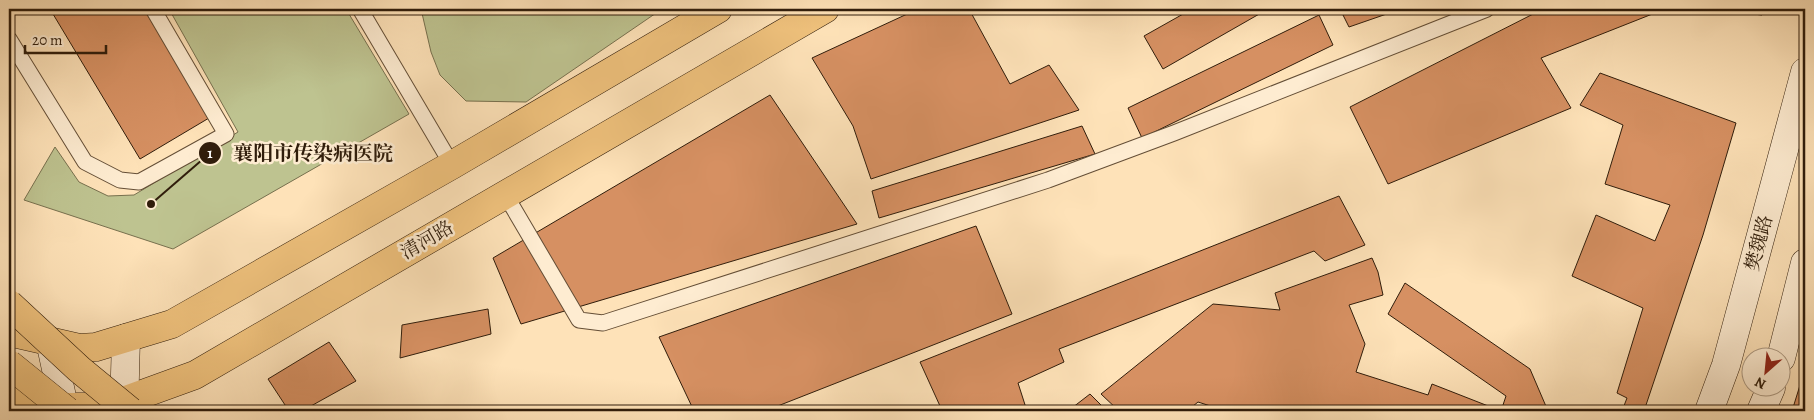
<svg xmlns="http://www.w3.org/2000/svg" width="1814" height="420" font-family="Alegreya,'Noto Serif SC',serif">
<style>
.green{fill:#bec390;stroke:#77704e}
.building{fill:#d69062;stroke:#301d0b}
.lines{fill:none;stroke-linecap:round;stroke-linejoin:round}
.lane-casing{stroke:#644e36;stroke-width:17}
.secondary-casing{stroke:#301d0b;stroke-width:29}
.primary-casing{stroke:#301d0b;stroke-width:29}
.lane{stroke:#feecd1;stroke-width:15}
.secondary{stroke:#feecd1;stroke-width:28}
.primary{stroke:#efc17c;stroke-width:28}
.highway-bridge-casing{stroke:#301d0b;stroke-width:29;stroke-linecap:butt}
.highway-bridge{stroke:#efc17c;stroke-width:28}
.labels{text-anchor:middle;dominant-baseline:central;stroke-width:5;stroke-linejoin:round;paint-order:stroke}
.street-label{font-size:19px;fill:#301d0b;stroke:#feecd1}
.leader{fill:none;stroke:#301d0b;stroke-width:2}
.callout-dot{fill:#301d0b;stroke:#feecd1;stroke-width:2}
.mark-label{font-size:15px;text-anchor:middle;font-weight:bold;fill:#fff}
.callout-label{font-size:20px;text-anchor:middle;font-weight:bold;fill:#301d0b;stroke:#feecd1;stroke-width:5;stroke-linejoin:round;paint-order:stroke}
</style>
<rect width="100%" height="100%" fill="#fee2b8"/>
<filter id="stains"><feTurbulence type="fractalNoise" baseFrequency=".004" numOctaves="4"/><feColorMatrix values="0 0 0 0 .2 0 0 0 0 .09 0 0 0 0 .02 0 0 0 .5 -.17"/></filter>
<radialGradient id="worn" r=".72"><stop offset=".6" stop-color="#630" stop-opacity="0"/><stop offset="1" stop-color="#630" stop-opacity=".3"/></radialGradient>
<path class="green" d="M 169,9 L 346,9 L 409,114 L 173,249 L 24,200 L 55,147 L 79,182 L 108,196 L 134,195 L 238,132 Z
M 421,9 L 662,9 L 526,102 L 466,101 L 440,75 L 431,52 Z"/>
<path class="building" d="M 50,9 L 144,9 L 209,118 L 140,159 Z
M 918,9 L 969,9 L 1010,84 L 1049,65 L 1079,110 L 871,179 L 853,126 L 812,58 Z
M 1192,9 L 1268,9 L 1163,69 L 1144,36 Z
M 1340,9 L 1401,9 L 1349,27 Z
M 1543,9 L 1665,9 L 1541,58 L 1571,108 L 1388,184 L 1350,107 Z
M 1708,9 L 1763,9 L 1762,15 Z
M 1319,15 L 1333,45 L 1142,138 L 1128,108 Z
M 1600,73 L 1736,123 L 1703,235 L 1644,411 L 1622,411 L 1627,398 L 1617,393 L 1643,308 L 1572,276 L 1596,215 L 1655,241 L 1670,205 L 1605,184 L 1623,125 L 1580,105 Z
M 770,95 L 857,224 L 521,324 L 493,258 Z
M 1082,126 L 1095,154 L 879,218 L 872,191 Z
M 1339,196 L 1365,245 L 1325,261 L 1314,251 L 1059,349 L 1064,362 L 1018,383 L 1027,411 L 926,411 L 940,406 L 920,362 Z
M 976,226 L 1012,314 L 765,411 L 694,411 L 659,337 Z
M 1372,258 L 1378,272 L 1383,295 L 1349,305 L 1365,344 L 1356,372 L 1428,395 L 1432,384 L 1501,411 L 1506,396 L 1388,314 L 1405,283 L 1530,369 L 1548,411 L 1226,411 L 1198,402 L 1187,411 L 1119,411 L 1101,394 L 1213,304 L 1280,310 L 1275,293 Z
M 488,309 L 491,334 L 400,358 L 402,325 Z
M 329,342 L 356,381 L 302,411 L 289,411 L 268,379 Z
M 1805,369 L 1805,411 L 1792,411 Z
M 1090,394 L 1107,411 L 1068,411 Z"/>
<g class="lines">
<g class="lane-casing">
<path id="lane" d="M 360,9 L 452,165
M 9,39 L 85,162 L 120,180 L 139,182 L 226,134 L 153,9
M 505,194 L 579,320 L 603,323 L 1048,180 L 1174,133 L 1487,9"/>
</g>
<g class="secondary-casing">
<path id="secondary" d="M 50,341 L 65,411
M 1781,358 L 1805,263
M 124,411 L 126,338
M 1709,411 L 1726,365 L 1805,72
M 1761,411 L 1771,388"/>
</g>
<g class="primary-casing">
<path id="primary" d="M 9,332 L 79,348 L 96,347 L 172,324 L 452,165 L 718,9
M 9,400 L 65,407 L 107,407 L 195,375 L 825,9"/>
</g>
<use href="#lane" class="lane"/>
<use href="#secondary" class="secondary"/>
<use href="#primary" class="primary"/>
<g class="highway-bridge-casing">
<path id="highway-bridge" d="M 9,304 L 79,369 L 130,411
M 9,364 L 67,411"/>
</g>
<use href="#highway-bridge" class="highway-bridge"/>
</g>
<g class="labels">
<g class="street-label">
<text transform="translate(427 240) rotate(-30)">清河路</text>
<text transform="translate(1759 243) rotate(-75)">樊魏路</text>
</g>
</g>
<path class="leader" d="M151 204L210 153"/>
<g class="callout-dot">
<circle cx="151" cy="204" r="5"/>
<circle cx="210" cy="153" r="12"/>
</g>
<g class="mark-label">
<text x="210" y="158">1</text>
</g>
<g class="callout-label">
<text x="313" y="160">襄阳市传染病医院</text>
</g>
<rect width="1814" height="420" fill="none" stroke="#fee2b8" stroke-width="30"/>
<rect x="10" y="10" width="1794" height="400" fill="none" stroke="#301d0b" stroke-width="2.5"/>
<rect x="15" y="15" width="1784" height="390" fill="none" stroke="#301d0b"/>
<g transform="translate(1766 372) rotate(207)"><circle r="24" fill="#feecd1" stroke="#ac9982"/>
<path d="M0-4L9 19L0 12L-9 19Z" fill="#8f2418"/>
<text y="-8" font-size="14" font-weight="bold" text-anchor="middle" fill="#301d0b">N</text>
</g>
<path d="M25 45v8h81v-8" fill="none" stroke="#301d0b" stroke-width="2.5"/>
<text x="32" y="45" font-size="15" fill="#301d0b" stroke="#feecd1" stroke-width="4" paint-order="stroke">20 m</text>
<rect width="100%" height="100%" filter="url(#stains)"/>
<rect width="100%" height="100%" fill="url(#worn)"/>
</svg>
